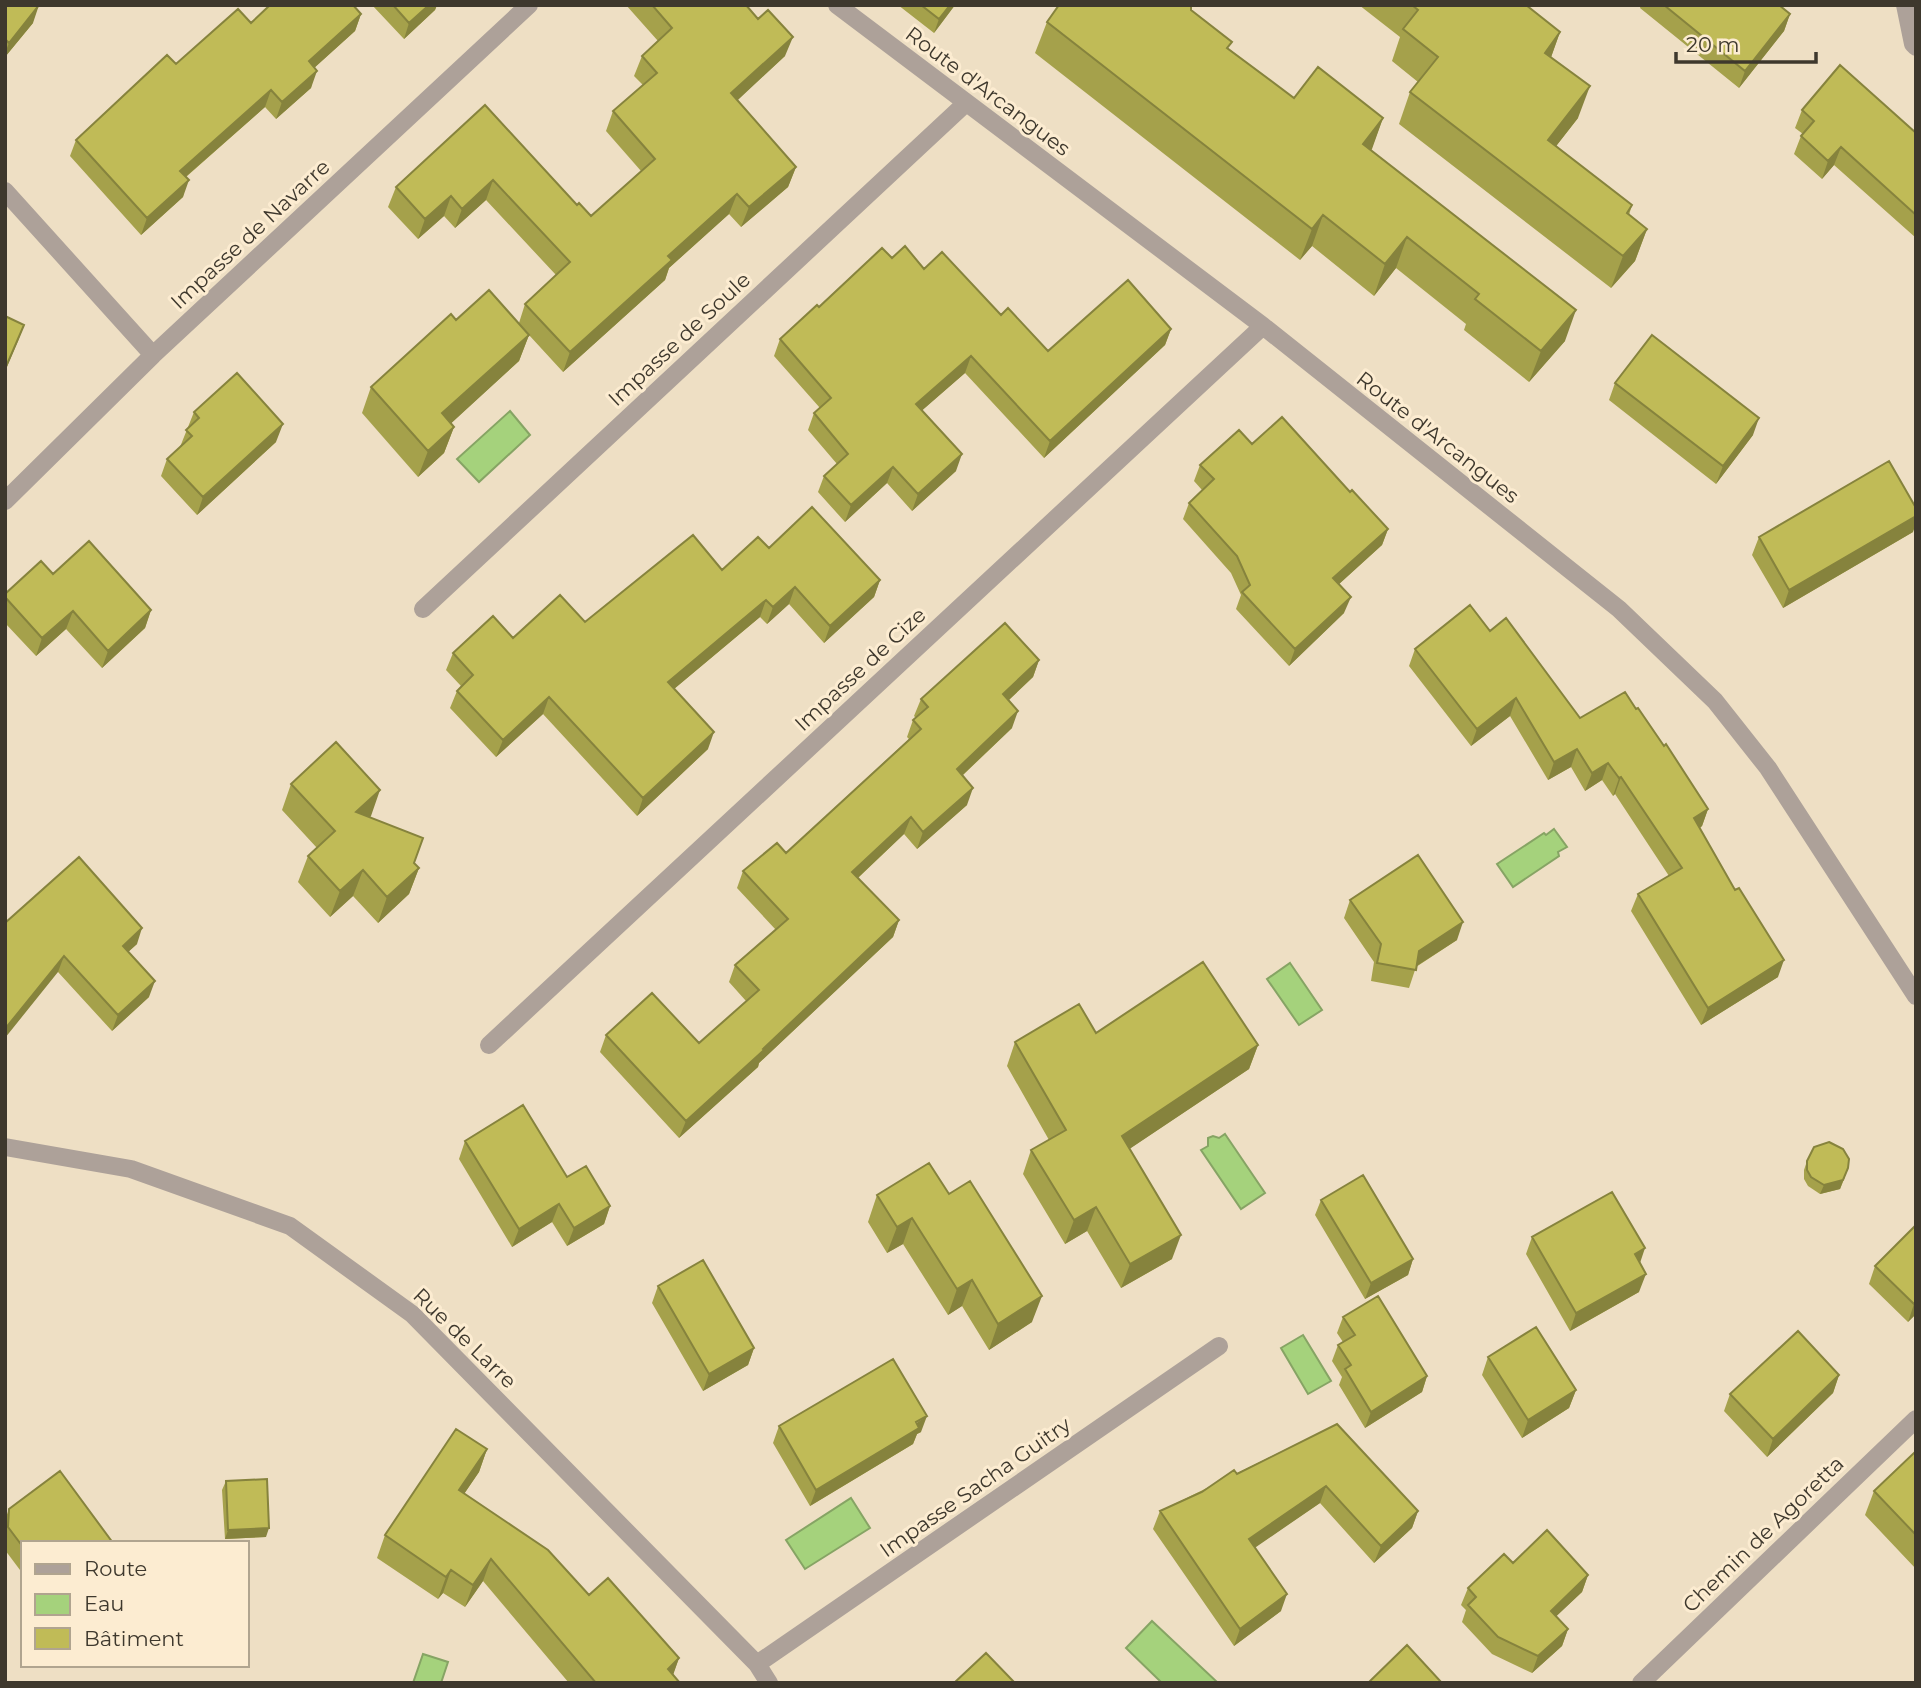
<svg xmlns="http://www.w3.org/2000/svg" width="1921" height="1688" font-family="Montserrat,sans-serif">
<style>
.water{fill:#a5d27c;stroke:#86a464;stroke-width:2}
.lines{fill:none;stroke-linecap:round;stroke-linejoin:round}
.minor{stroke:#ada199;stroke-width:18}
.wall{fill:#a5a14b}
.shaded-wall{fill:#86833d}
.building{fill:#c0bb57;stroke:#86833d;stroke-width:2}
.labels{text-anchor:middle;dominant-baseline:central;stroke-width:6;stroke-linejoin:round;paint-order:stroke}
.street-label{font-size:21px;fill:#3e382d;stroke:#fcecd1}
</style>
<rect width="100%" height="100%" fill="#eedfc4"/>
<path class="water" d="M 510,411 L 530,435 L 479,482 L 457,459 Z
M 1554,829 L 1567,847 L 1558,852 L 1559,856 L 1513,887 L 1497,864 L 1544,833 L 1546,835 Z
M 1290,963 L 1322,1010 L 1299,1025 L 1267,979 Z
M 1225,1134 L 1265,1193 L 1241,1209 L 1201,1150 L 1208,1146 L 1208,1138 L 1213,1136 L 1219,1138 Z
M 1303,1335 L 1331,1381 L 1308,1394 L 1281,1348 Z
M 851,1498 L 870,1528 L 805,1569 L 786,1540 Z
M 1152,1621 L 1217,1682 L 1216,1683 L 1162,1683 L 1126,1648 Z
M 423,1654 L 448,1662 L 441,1683 L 413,1683 Z"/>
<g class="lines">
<path class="minor" d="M 837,5 L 1263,326 L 1619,609 L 1715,701 L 1768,768 L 1916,996
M 1905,5 L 1913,44 L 1916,47
M 5,191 L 153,355
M 5,501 L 153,355 L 529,5
M 423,609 L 966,103
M 489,1045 L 1263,326
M 5,1147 L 131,1169 L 290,1226 L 412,1314 L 757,1664 L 769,1683
M 757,1664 L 1219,1346
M 1641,1683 L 1916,1419"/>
</g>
<path class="wall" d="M 5,5 L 33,23 L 5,57 Z
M 372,5 L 437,5 L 435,10 L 404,39 Z
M 626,5 L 746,5 L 785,56 L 737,100 L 796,167 L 788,187 L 741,227 L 729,214 L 669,268 L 665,280 L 563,372 L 529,335 L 519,361 L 451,423 L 454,427 L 444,453 L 418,477 L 362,413 L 371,387 L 456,320 L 519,323 L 525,304 L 556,275 L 486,200 L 455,228 L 444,216 L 418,239 L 388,207 L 396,187 L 485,105 L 577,205 L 591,216 L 641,171 L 606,131 L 613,111 L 643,85 L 634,76 L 642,56 L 658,41 Z
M 898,5 L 955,5 L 934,33 Z
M 1359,5 L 1526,5 L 1560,32 L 1551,57 L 1578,118 L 1556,146 L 1632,205 L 1629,215 L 1647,229 L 1635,261 L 1611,288 L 1399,124 L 1410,92 L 1418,82 L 1392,61 L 1400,37 Z
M 1641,5 L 1779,5 L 1790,14 L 1784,31 L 1739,88 L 1640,8 Z
M 1191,10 L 1229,49 L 1294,98 L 1383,118 L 1371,150 L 1565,341 L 1529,382 L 1464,330 L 1466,324 L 1396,268 L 1374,296 L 1312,246 L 1300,260 L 1035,53 L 1047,22 Z
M 361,14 L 355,31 L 314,68 L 311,88 L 276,119 L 265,107 L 186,177 L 183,197 L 141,235 L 70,156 L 76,140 L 176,64 L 251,23 Z
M 1802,110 L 1916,133 L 1916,238 L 1834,165 L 1822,179 L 1794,154 L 1801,136 L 1803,134 L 1795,128 Z
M 892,258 L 924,269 L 1001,315 L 1048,351 L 1171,329 L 1165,345 L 1044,458 L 965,373 L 922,410 L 956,471 L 912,511 L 887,483 L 845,522 L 818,492 L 824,476 L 837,464 L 808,430 L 814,413 L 820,408 L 774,356 L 780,339 L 819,307 Z
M 1615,383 L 1753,435 L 1716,484 L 1609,400 Z
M 194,412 L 276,442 L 197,515 L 161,476 L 167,459 L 180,447 Z
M 1252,444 L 1350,492 L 1388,529 L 1382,545 L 1339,584 L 1344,613 L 1289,666 L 1236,609 L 1241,595 L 1231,573 L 1183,519 L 1189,503 L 1202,490 L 1194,481 L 1200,465 Z
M 1913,532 L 1783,608 L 1752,555 L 1759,537 Z
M 769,548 L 880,580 L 874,597 L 824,643 L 789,604 L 767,624 L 760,617 L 674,689 L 708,749 L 637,816 L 543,714 L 496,757 L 450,708 L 457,691 L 461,686 L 446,670 L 453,653 L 513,638 L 585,622 L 722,570 Z
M 53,574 L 151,610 L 145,628 L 102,668 L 66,629 L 36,656 L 5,623 L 5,594 Z
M 1490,631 L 1580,718 L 1664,746 L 1708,809 L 1702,826 L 1700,828 L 1778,977 L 1701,1025 L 1631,911 L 1638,894 L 1669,876 L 1615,794 L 1613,796 L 1602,780 L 1585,791 L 1571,767 L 1548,780 L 1510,716 L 1471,746 L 1409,666 L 1415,649 Z
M 1039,660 L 1033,677 L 1009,700 L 1012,728 L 962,776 L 967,805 L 917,849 L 904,834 L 858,878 L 899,920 L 893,937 L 759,1063 L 758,1067 L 679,1138 L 600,1052 L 606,1035 L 699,1043 L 746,1001 L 729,982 L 735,965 L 776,930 L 737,888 L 743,871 L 786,853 L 909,739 L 907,737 L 913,720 L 916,718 L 914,716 L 921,699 Z
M 291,784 L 371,816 L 370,817 L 419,868 L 409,894 L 378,923 L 353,896 L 330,917 L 298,882 L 308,856 L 317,848 L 282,810 Z
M 1350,900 L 1457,940 L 1416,967 L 1409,988 L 1371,981 L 1374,962 L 1344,918 Z
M 5,923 L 137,944 L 128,952 L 149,997 L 112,1031 L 58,972 Z
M 1096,1033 L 1258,1045 L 1249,1069 L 1129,1149 L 1172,1259 L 1121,1288 L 1087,1231 L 1065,1244 L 1023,1174 L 1031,1150 L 1049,1140 L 1007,1066 L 1015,1042 Z
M 465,1141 L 567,1177 L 610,1206 L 604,1224 L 567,1246 L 552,1222 L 512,1247 L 459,1159 Z
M 1807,1161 L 1845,1177 L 1840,1189 L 1820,1194 L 1808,1186 L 1804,1179 L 1804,1170 Z
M 929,1163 L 1032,1322 L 989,1350 L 962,1306 L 948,1315 L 903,1244 L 887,1253 L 868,1222 L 877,1195 Z
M 1321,1200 L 1413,1259 L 1408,1275 L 1365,1299 L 1315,1215 Z
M 1916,1225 L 1916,1314 L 1908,1322 L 1869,1284 L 1875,1266 Z
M 1532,1237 L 1640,1263 L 1639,1292 L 1570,1331 L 1526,1254 Z
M 658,1286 L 754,1348 L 748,1365 L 703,1391 L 652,1303 Z
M 1343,1317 L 1427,1376 L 1422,1392 L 1365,1428 L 1339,1385 L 1342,1377 L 1332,1361 L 1338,1345 L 1343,1342 L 1337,1333 Z
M 1488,1357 L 1576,1390 L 1569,1408 L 1522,1438 L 1482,1375 Z
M 1839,1375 L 1833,1393 L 1767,1457 L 1724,1411 L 1730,1394 Z
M 1337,1424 L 1418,1511 L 1412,1528 L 1374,1563 L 1320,1503 L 1255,1547 L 1281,1611 L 1234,1646 L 1153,1529 L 1160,1511 Z
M 779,1426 L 921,1432 L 917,1434 L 913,1444 L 810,1506 L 773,1443 Z
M 487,1449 L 479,1472 L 464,1494 L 589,1595 L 679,1658 L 673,1674 L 680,1683 L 569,1683 L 483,1581 L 465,1607 L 443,1593 L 438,1599 L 377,1558 L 385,1535 Z
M 1916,1451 L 1916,1569 L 1865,1515 L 1874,1491 Z
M 226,1481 L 266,1537 L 225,1539 L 222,1490 Z
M 9,1509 L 23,1543 L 23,1574 L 5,1550 L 5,1520 Z
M 1513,1563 L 1588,1575 L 1582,1592 L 1556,1616 L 1568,1629 L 1562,1646 L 1532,1673 L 1492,1654 L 1462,1622 L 1466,1610 L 1461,1605 L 1468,1588 Z"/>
<path class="shaded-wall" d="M 39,5 L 33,23 L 5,57 L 5,53 L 9,43 Z
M 429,5 L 437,5 L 435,10 L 404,39 L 409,23 Z
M 950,5 L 955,5 L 934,33 L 939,19 Z
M 361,14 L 355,31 L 303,78 L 309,61 Z
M 1790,14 L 1784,31 L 1739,88 L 1745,71 Z
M 1560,32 L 1549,63 L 1545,53 Z
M 793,37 L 785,56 L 724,113 L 731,93 Z
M 317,71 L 311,88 L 276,119 L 282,102 Z
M 1590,86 L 1578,118 L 1536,172 L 1548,140 Z
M 271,90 L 265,107 L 174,187 L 180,171 Z
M 1383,118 L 1372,149 L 1352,175 L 1363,144 Z
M 1841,147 L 1834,165 L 1822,179 L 1828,161 Z
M 796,167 L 788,187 L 741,227 L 749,207 Z
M 189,180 L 183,197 L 141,235 L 147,218 Z
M 493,180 L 486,200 L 455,228 L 462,209 Z
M 737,194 L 729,214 L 669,268 L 665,280 L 563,372 L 570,352 L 668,256 Z
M 451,196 L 444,216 L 418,239 L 425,219 Z
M 1323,215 L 1312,246 L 1300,260 L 1312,229 Z
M 1647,229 L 1635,261 L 1611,288 L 1623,256 Z
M 1407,237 L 1396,268 L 1374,296 L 1385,264 Z
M 1576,310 L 1565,341 L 1529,382 L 1541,351 Z
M 24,325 L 18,341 L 5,371 L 5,369 Z
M 1171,329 L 1165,345 L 1044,458 L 1050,441 Z
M 529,335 L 519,361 L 433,440 L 442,413 Z
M 971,356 L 965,373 L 910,421 L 916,404 Z
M 1759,418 L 1753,435 L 1716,484 L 1723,466 Z
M 283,424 L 276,442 L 197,515 L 203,497 Z
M 454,427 L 444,453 L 418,477 L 428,451 Z
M 962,454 L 956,471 L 912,511 L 918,494 Z
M 893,467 L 887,483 L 845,522 L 851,505 Z
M 1916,516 L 1916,524 L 1913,532 L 1783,608 L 1789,590 Z
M 1388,529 L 1382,545 L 1327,595 L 1333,578 Z
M 880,580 L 874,597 L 824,643 L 830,626 Z
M 795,587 L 789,604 L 767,624 L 773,607 Z
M 1351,597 L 1344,613 L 1289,666 L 1295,649 Z
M 766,600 L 760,617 L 662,699 L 668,682 Z
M 151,610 L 145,628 L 102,668 L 108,651 Z
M 73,611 L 66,629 L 36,656 L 42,638 Z
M 1039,660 L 1033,677 L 997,711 L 1003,694 Z
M 549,697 L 543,714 L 496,757 L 503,740 Z
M 1516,698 L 1510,716 L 1471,746 L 1477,729 Z
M 1018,711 L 1012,728 L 951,786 L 957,769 Z
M 714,732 L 708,749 L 637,816 L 643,798 Z
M 1577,749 L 1571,767 L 1548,780 L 1554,762 Z
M 1608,763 L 1602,780 L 1585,791 L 1592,773 Z
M 1621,777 L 1615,794 L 1613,796 L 1619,778 Z
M 973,788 L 967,805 L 917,849 L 923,832 Z
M 380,790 L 371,816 L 347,838 L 356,812 Z
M 1708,809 L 1702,826 L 1688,836 L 1694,818 Z
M 911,817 L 904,834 L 846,889 L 852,872 Z
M 419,868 L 409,894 L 378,923 L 387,897 Z
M 363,870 L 353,896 L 330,917 L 340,891 Z
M 899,920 L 893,937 L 759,1063 L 758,1067 L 679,1138 L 686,1121 Z
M 1463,922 L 1457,940 L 1412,969 L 1419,951 Z
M 142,928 L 137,944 L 117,962 L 123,946 Z
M 64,956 L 58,972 L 5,1038 L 5,1029 Z
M 1784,960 L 1778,977 L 1701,1025 L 1708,1008 Z
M 155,981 L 149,997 L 112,1031 L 118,1015 Z
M 1258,1045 L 1249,1069 L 1113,1160 L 1122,1136 Z
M 1848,1168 L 1840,1189 L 1820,1194 L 1824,1185 Z
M 559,1204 L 552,1222 L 512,1247 L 519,1229 Z
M 610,1206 L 604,1224 L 567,1246 L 574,1228 Z
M 1096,1207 L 1087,1231 L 1065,1244 L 1074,1220 Z
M 912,1218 L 903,1244 L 887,1253 L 897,1227 Z
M 1181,1235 L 1172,1259 L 1121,1288 L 1130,1264 Z
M 1645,1248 L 1639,1266 L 1635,1254 Z
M 1413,1259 L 1408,1275 L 1365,1299 L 1371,1283 Z
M 1646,1274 L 1639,1292 L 1570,1331 L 1576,1313 Z
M 972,1280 L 962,1306 L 948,1315 L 957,1289 Z
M 1042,1296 L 1032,1322 L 989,1350 L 998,1324 Z
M 1916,1302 L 1916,1314 L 1908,1322 L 1914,1304 Z
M 754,1348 L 748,1365 L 703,1391 L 709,1374 Z
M 1839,1375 L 1833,1393 L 1767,1457 L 1773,1439 Z
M 1427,1376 L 1422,1392 L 1365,1428 L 1371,1412 Z
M 1576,1390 L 1569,1408 L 1522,1438 L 1528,1420 Z
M 927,1416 L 921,1432 L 917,1434 L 913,1444 L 810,1506 L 816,1490 Z
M 487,1449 L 479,1472 L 451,1513 L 459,1490 Z
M 1326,1486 L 1320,1503 L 1243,1556 L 1249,1539 Z
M 1418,1511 L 1412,1528 L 1374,1563 L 1381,1546 Z
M 269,1528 L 266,1537 L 225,1539 L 228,1530 Z
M 491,1559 L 483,1581 L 465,1607 L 473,1585 Z
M 451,1570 L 443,1593 L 438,1599 L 446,1577 Z
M 1588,1575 L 1582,1592 L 1545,1627 L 1551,1611 Z
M 1287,1594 L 1281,1611 L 1234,1646 L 1240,1629 Z
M 1568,1629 L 1562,1646 L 1532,1673 L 1538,1656 Z
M 679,1658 L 671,1681 L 668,1669 Z"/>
<path class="building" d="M 5,5 L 39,5 L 9,43 L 5,39 Z
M 270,5 L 353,5 L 361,14 L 309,61 L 317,71 L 282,102 L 271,90 L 180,171 L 189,180 L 147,218 L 76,140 L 167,55 L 176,64 L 238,9 L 251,23 Z
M 393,5 L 429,5 L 409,23 Z
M 652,5 L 746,5 L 758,19 L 768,10 L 793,37 L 731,93 L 796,167 L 749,207 L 737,194 L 668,256 L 672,260 L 570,352 L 525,304 L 570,262 L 493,180 L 462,209 L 451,196 L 425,219 L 396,187 L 485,105 L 577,205 L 579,203 L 591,216 L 655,159 L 613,111 L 657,73 L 642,56 L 672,28 Z
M 921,5 L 950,5 L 939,19 Z
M 1059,5 L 1191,5 L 1191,10 L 1232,42 L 1227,48 L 1294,98 L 1318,67 L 1383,118 L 1363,144 L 1576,310 L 1541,351 L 1475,299 L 1479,294 L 1407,237 L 1385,264 L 1323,215 L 1312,229 L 1047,22 Z
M 1412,5 L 1526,5 L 1560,32 L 1545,53 L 1590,86 L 1548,140 L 1632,205 L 1627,213 L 1647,229 L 1623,256 L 1410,92 L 1438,57 L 1403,29 L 1418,10 Z
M 1664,5 L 1779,5 L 1790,14 L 1745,71 Z
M 1840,65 L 1916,133 L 1916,215 L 1841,147 L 1828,161 L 1801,136 L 1814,121 L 1802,110 Z
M 905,246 L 924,269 L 942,252 L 1001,315 L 1008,308 L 1048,351 L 1128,280 L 1171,329 L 1050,441 L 971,356 L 916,404 L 962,454 L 918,494 L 893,467 L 851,505 L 824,476 L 848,454 L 814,413 L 831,398 L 780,339 L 817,305 L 819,307 L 882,248 L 892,258 Z
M 489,290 L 529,335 L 442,413 L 454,427 L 428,451 L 371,387 L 451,314 L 456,320 Z
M 5,316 L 24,325 L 5,369 Z
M 1652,335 L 1759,418 L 1723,466 L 1615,383 Z
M 237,373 L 283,424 L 203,497 L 167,459 L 192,436 L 186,430 L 199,418 L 194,412 Z
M 1282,417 L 1350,492 L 1352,490 L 1388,529 L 1333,578 L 1351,597 L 1295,649 L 1242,592 L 1250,585 L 1237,556 L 1189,503 L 1214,479 L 1200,465 L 1239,430 L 1252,444 Z
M 1889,461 L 1916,508 L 1916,516 L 1789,590 L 1759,537 Z
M 812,507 L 880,580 L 830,626 L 795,587 L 773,607 L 766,600 L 668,682 L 714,732 L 643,798 L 549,697 L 503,740 L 457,691 L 473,675 L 453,653 L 493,616 L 513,638 L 560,595 L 585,622 L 693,535 L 722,570 L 758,537 L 769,548 Z
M 89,541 L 151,610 L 108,651 L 73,611 L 42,638 L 5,597 L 5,594 L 41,561 L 53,574 Z
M 1470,605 L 1490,631 L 1506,618 L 1580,718 L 1625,692 L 1636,709 L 1638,708 L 1664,746 L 1666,744 L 1708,809 L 1694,818 L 1735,890 L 1739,888 L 1784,960 L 1708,1008 L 1638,894 L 1682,868 L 1621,777 L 1619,778 L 1608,763 L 1592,773 L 1577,749 L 1554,762 L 1516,698 L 1477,729 L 1415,649 Z
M 1005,623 L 1039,660 L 1003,694 L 1018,711 L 957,769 L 973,788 L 923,832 L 911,817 L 852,872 L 899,920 L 763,1049 L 764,1050 L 686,1121 L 606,1035 L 652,993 L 699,1043 L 759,990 L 735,965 L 788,919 L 743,871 L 777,843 L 786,853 L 921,729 L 913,720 L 928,707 L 921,699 Z
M 336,742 L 380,790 L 356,812 L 423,838 L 414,863 L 419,868 L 387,897 L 363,870 L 340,891 L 308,856 L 335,831 L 291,784 Z
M 1418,855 L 1463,922 L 1419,951 L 1416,970 L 1377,963 L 1381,944 L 1350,900 Z
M 79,857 L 142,928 L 123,946 L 155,981 L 118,1015 L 64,956 L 5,1029 L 5,923 Z
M 1203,962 L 1258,1045 L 1122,1136 L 1181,1235 L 1130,1264 L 1096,1207 L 1074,1220 L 1031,1150 L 1066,1130 L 1015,1042 L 1079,1004 L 1096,1033 Z
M 523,1105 L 567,1177 L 586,1166 L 610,1206 L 574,1228 L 559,1204 L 519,1229 L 465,1141 Z
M 1829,1142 L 1843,1149 L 1849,1159 L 1848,1168 L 1843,1180 L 1824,1185 L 1811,1177 L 1807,1170 L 1807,1161 L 1814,1147 Z
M 929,1163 L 949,1194 L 970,1181 L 1042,1296 L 998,1324 L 972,1280 L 957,1289 L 912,1218 L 897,1227 L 877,1195 Z
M 1363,1175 L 1413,1259 L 1371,1283 L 1321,1200 Z
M 1612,1192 L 1645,1248 L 1635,1254 L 1646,1274 L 1576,1313 L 1532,1237 Z
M 1916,1225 L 1916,1302 L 1914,1304 L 1875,1266 Z
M 703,1260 L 754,1348 L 709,1374 L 658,1286 Z
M 1378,1296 L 1427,1376 L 1371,1412 L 1345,1369 L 1351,1365 L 1338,1345 L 1355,1335 L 1343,1317 Z
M 1536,1327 L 1576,1390 L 1528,1420 L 1488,1357 Z
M 1798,1331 L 1839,1375 L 1773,1439 L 1730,1394 Z
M 893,1359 L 927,1416 L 916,1422 L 919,1428 L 816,1490 L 779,1426 Z
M 1337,1424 L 1418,1511 L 1381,1546 L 1326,1486 L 1249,1539 L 1287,1594 L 1240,1629 L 1160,1511 L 1202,1492 L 1234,1470 L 1237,1474 Z
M 456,1429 L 487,1449 L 459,1490 L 548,1550 L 589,1595 L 608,1578 L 679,1658 L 668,1669 L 680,1683 L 596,1683 L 491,1559 L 473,1585 L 451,1570 L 446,1577 L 385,1535 Z
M 1916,1451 L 1916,1535 L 1874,1491 Z
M 60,1471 L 113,1543 L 23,1543 L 23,1547 L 8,1527 L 9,1509 Z
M 267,1479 L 269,1528 L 228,1530 L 226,1481 Z
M 1547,1530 L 1588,1575 L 1551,1611 L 1568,1629 L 1538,1656 L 1498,1637 L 1468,1605 L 1476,1597 L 1468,1588 L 1504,1554 L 1513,1563 Z
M 1407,1645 L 1442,1683 L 1368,1683 Z
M 986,1653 L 1015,1683 L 954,1683 Z"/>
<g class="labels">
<g class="street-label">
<text transform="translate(988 91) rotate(37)">Route d'Arcangues</text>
<text transform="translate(250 234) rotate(-43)">Impasse de Navarre</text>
<text transform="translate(679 339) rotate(-43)">Impasse de Soule</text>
<text transform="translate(1438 437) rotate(38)">Route d'Arcangues</text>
<text transform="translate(860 669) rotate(-43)">Impasse de Cize</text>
<text transform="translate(465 1338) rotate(44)">Rue de Larre</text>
<text transform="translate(975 1487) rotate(-35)">Impasse Sacha Guitry</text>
<text transform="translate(1763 1534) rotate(-44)">Chemin de Agoretta</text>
</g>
</g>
<rect width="1921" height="1688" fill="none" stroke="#3e382d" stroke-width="14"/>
<rect x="21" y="1541" width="228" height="126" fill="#fcecd1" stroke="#b0a48f" stroke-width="2"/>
<rect x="35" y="1564" width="35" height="10" fill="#ada199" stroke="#b0a48f" stroke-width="2"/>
<text x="84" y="1576" font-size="21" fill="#3e382d">Route</text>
<rect x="35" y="1594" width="35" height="21" fill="#a5d27c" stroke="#b0a48f" stroke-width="2"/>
<text x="84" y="1611" font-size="21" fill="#3e382d">Eau</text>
<rect x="35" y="1628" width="35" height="21" fill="#c0bb57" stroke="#b0a48f" stroke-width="2"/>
<text x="84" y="1646" font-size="21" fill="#3e382d">Bâtiment</text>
<path d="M1676 52v10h140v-10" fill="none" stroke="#3e382d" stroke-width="3.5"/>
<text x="1686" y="52" font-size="21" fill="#3e382d" stroke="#fcecd1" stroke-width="5" paint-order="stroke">20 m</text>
</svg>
